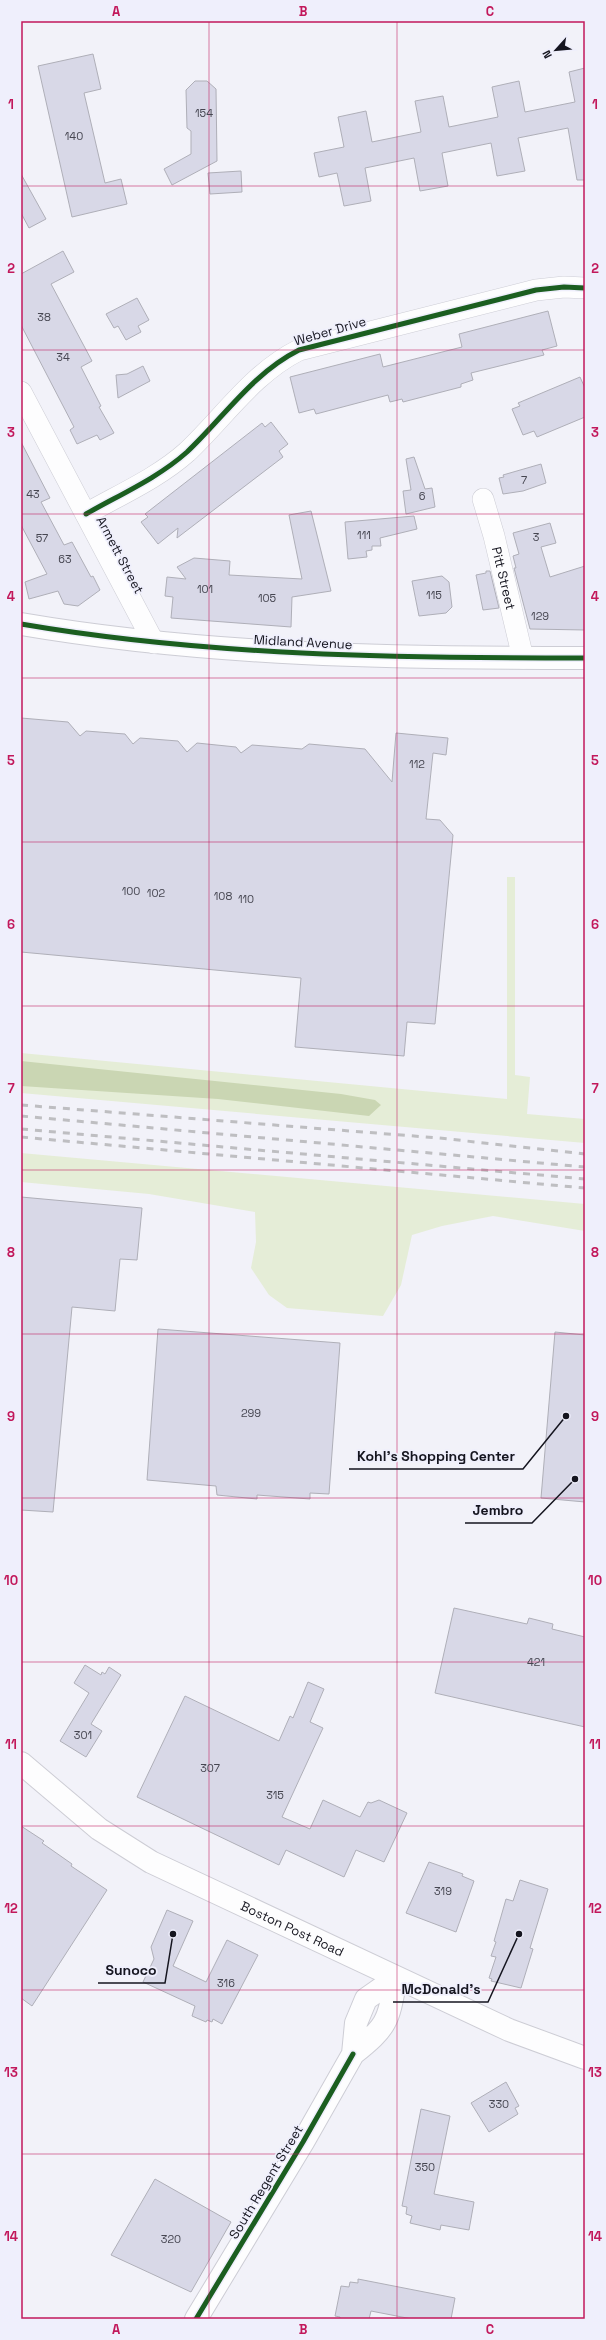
<svg xmlns="http://www.w3.org/2000/svg" width="606" height="2340" font-family="'Space Grotesk',sans-serif">
<style>
.green{fill:#e5edd7}
.forest{fill:#cad6b3}
.building{fill:#d8d8e7;stroke:#afafb8}
.lines{fill:none;stroke-linecap:round;stroke-linejoin:round}
.minor-casing{stroke:#cdcdd5;stroke-width:22}
.tertiary-casing{stroke:#cdcdd5;stroke-width:24}
.primary-casing{stroke:#cdcdd5;stroke-width:24}
.minor{stroke:#fdfdfe;stroke-width:21}
.tertiary{stroke:#fdfdfe;stroke-width:22}
.primary{stroke:#fdfdfe;stroke-width:22}
.rail{stroke:#bebec1;stroke-width:3;stroke-dasharray:7 7;stroke-linecap:butt}
.cycleway-casing{stroke:#efeffc;stroke-width:8}
.cycleway{stroke:#1b5e20;stroke-width:5}
.grid{fill:none;stroke:#c2185b;stroke-width:1;stroke-opacity:0.55}
.labels{text-anchor:middle;dominant-baseline:central;stroke-width:3.5;stroke-linejoin:round;paint-order:stroke}
.number-label{font-size:11px;fill:#464651}
.street-label{font-size:13px;fill:#15151f;stroke:#efeffc}
.leader{fill:none;stroke:#15151f;stroke-width:1.5}
.callout-dot{fill:#15151f;stroke:#efeffc;stroke-width:1.5}
.callout-label{font-size:14px;text-anchor:middle;font-weight:bold;fill:#15151f;stroke:#efeffc;stroke-width:3.5;stroke-linejoin:round;paint-order:stroke}
.neatline{fill:none;stroke:#c2185b;stroke-width:1.5}
.grid-label{font-size:13px;text-anchor:middle;font-weight:bold;fill:#c2185b}
</style>
<rect width="100%" height="100%" fill="#f2f2f9"/>
<path class="green" d="M 507,877 L 515,877 L 515,1075 L 530,1077 L 527,1114 L 585,1119 L 585,1143 L 21,1093 L 21,1053 L 507,1099 Z
M 21,1153 L 585,1204 L 585,1231 L 493,1216 L 442,1226 L 412,1235 L 401,1285 L 383,1316 L 287,1308 L 269,1295 L 251,1268 L 256,1242 L 255,1212 L 149,1194 L 21,1182 Z"/>
<path class="forest" d="M 21,1061 L 341,1094 L 375,1100 L 381,1105 L 369,1116 L 218,1099 L 21,1086 Z"/>
<path class="building" d="M 93,54 L 101,89 L 84,93 L 105,183 L 121,179 L 127,204 L 72,217 L 38,66 Z
M 585,68 L 585,180 L 577,180 L 568,128 L 518,138 L 525,171 L 497,176 L 491,143 L 442,153 L 448,186 L 420,191 L 414,158 L 365,168 L 371,201 L 344,206 L 337,173 L 319,177 L 314,153 L 344,147 L 338,117 L 366,111 L 372,142 L 421,132 L 415,101 L 443,96 L 449,127 L 498,117 L 492,87 L 519,81 L 525,112 L 575,102 L 569,72 Z
M 195,81 L 207,81 L 216,89 L 217,161 L 172,185 L 164,169 L 191,154 L 191,131 L 187,128 L 186,90 Z
M 241,171 L 242,192 L 210,194 L 208,173 Z
M 21,174 L 46,219 L 29,228 L 21,213 Z
M 63,251 L 74,272 L 51,284 L 92,361 L 81,367 L 101,406 L 99,407 L 114,433 L 100,440 L 97,435 L 77,444 L 70,430 L 74,427 L 21,325 L 21,274 Z
M 137,298 L 149,320 L 138,326 L 141,332 L 126,340 L 118,326 L 114,328 L 106,314 Z
M 548,311 L 557,346 L 542,350 L 544,355 L 471,373 L 473,380 L 461,384 L 461,387 L 403,402 L 402,399 L 390,402 L 388,395 L 316,414 L 314,409 L 299,413 L 290,377 L 380,354 L 383,367 L 462,347 L 459,334 Z
M 143,366 L 150,381 L 118,398 L 116,375 L 127,374 Z
M 580,377 L 585,388 L 585,417 L 537,437 L 534,431 L 523,435 L 512,409 L 520,406 L 518,403 Z
M 271,422 L 288,444 L 279,451 L 283,457 L 177,538 L 178,528 L 158,544 L 141,522 L 148,517 L 145,514 L 262,423 L 265,427 Z
M 21,442 L 50,498 L 41,502 L 64,545 L 72,542 L 91,577 L 93,576 L 100,590 L 78,606 L 64,604 L 58,591 L 29,599 L 25,582 L 47,574 L 21,525 Z
M 414,457 L 425,489 L 432,488 L 435,507 L 406,514 L 403,491 L 411,490 L 406,459 Z
M 541,464 L 546,483 L 523,491 L 503,494 L 499,478 L 504,477 L 503,475 Z
M 311,511 L 331,591 L 292,597 L 291,627 L 171,618 L 173,597 L 165,596 L 167,577 L 186,579 L 177,567 L 194,558 L 230,561 L 229,575 L 302,579 L 289,515 Z
M 414,516 L 417,529 L 380,538 L 381,546 L 372,546 L 372,550 L 366,551 L 367,557 L 348,559 L 345,522 Z
M 550,523 L 556,543 L 541,547 L 550,577 L 585,566 L 585,630 L 530,629 L 514,568 L 516,568 L 513,556 L 519,554 L 513,533 Z
M 486,571 L 490,571 L 499,608 L 483,610 L 476,575 L 486,573 Z
M 442,576 L 449,582 L 452,607 L 446,613 L 419,616 L 412,581 Z
M 21,718 L 68,722 L 80,736 L 86,731 L 125,734 L 133,744 L 140,738 L 178,741 L 187,752 L 197,743 L 236,747 L 241,753 L 252,745 L 302,749 L 309,744 L 365,749 L 392,782 L 396,733 L 448,738 L 446,755 L 433,753 L 426,819 L 440,820 L 453,835 L 435,1024 L 407,1022 L 404,1056 L 295,1047 L 301,978 L 21,952 Z
M 21,1197 L 142,1208 L 137,1260 L 120,1259 L 115,1311 L 72,1307 L 53,1512 L 21,1510 Z
M 158,1329 L 340,1343 L 329,1494 L 310,1493 L 310,1499 L 257,1495 L 257,1499 L 217,1495 L 216,1486 L 147,1480 Z
M 555,1332 L 585,1335 L 585,1502 L 541,1498 Z
M 454,1608 L 527,1624 L 529,1618 L 553,1624 L 552,1629 L 585,1637 L 585,1727 L 435,1693 Z
M 85,1665 L 101,1675 L 102,1672 L 105,1674 L 109,1667 L 121,1675 L 91,1724 L 102,1731 L 86,1757 L 60,1741 L 89,1693 L 74,1683 Z
M 308,1682 L 324,1689 L 310,1722 L 323,1728 L 282,1817 L 310,1829 L 323,1800 L 360,1817 L 368,1802 L 371,1803 L 379,1800 L 407,1813 L 384,1862 L 356,1850 L 344,1877 L 286,1850 L 279,1865 L 137,1797 L 185,1696 L 279,1741 L 290,1716 L 293,1718 Z
M 21,1826 L 44,1841 L 42,1843 L 72,1864 L 71,1866 L 107,1890 L 32,2006 L 21,1998 Z
M 429,1862 L 463,1874 L 462,1876 L 474,1881 L 456,1932 L 406,1913 Z
M 520,1880 L 548,1889 L 530,1948 L 533,1949 L 521,1988 L 491,1981 L 492,1979 L 489,1978 L 496,1957 L 491,1956 L 496,1942 L 494,1941 L 506,1899 L 513,1901 Z
M 167,1910 L 193,1921 L 173,1966 L 206,1982 L 227,1940 L 258,1955 L 222,2024 L 213,2019 L 212,2022 L 207,2020 L 206,2022 L 192,2016 L 195,2006 L 143,1982 L 154,1959 L 151,1947 Z
M 506,2082 L 519,2106 L 515,2108 L 518,2114 L 489,2132 L 471,2103 Z
M 421,2109 L 450,2116 L 434,2194 L 474,2202 L 469,2230 L 441,2225 L 440,2230 L 410,2223 L 412,2216 L 406,2214 L 407,2207 L 402,2206 Z
M 155,2179 L 231,2222 L 191,2292 L 111,2255 Z
M 358,2279 L 455,2298 L 451,2319 L 412,2319 L 371,2311 L 369,2319 L 340,2319 L 340,2317 L 335,2316 L 341,2286 L 349,2287 L 350,2282 L 358,2283 Z"/>
<g class="lines">
<g class="minor-casing">
<g id="minor">
<path d="M 21,392 L 154,643"/>
<path id="s1" d="M 483,499 L 494,536 L 523,658"/>
<path d="M 86,514 C 119,495 158,478 187,452 C 224,417 253,373 299,350 L 536,290 L 564,287 L 585,288"/>
</g>
</g>
<g class="tertiary-casing">
<path id="tertiary" d="M 21,624 C 208,656 396,658 585,658
M 396,1978 C 388,2022 388,2026 353,2054 L 356,2023 L 366,1999 Z
M 196,2319 L 303,2142 L 353,2054"/>
</g>
<g class="primary-casing">
<g id="primary">
<path id="s2" d="M 21,1763 L 99,1829 L 151,1862 L 509,2030 L 585,2058"/>
</g>
</g>
<use href="#minor" class="minor"/>
<use href="#tertiary" class="tertiary"/>
<use href="#primary" class="primary"/>
<path class="rail" d="M 21,1105 L 439,1138 L 585,1154
M 21,1116 L 585,1167
M 21,1129 L 585,1179
M 21,1137 L 585,1188"/>
<g class="cycleway-casing">
<path id="cycleway" d="M 86,514 C 119,495 158,478 187,452 C 224,417 253,373 299,350 L 536,290 L 564,287 L 585,288
M 21,624 C 208,656 396,658 585,658
M 196,2319 L 303,2142 L 353,2054"/>
</g>
<use href="#cycleway" class="cycleway"/>
</g>
<path class="grid" d="M 209,21 L 209,2319M 397,21 L 397,2319M 21,186 L 585,186M 21,350 L 585,350M 21,514 L 585,514M 21,678 L 585,678M 21,842 L 585,842M 21,1006 L 585,1006M 21,1170 L 585,1170M 21,1334 L 585,1334M 21,1498 L 585,1498M 21,1662 L 585,1662M 21,1826 L 585,1826M 21,1990 L 585,1990M 21,2154 L 585,2154"/>
<g class="labels">
<g class="number-label">
<text x="204" y="113">154</text>
<text x="74" y="136">140</text>
<text x="44" y="317">38</text>
<text x="63" y="357">34</text>
<text x="524" y="480">7</text>
<text x="33" y="494">43</text>
<text x="422" y="496">6</text>
<text x="364" y="535">111</text>
<text x="536" y="537">3</text>
<text x="42" y="538">57</text>
<text x="65" y="559">63</text>
<text x="205" y="589">101</text>
<text x="434" y="595">115</text>
<text x="267" y="598">105</text>
<text x="540" y="616">129</text>
<text x="417" y="764">112</text>
<text x="131" y="891">100</text>
<text x="156" y="893">102</text>
<text x="223" y="896">108</text>
<text x="246" y="899">110</text>
<text x="251" y="1413">299</text>
<text x="536" y="1662">421</text>
<text x="83" y="1735">301</text>
<text x="210" y="1768">307</text>
<text x="275" y="1795">315</text>
<text x="443" y="1891">319</text>
<text x="226" y="1983">316</text>
<text x="499" y="2104">330</text>
<text x="425" y="2167">350</text>
<text x="171" y="2239">320</text>
</g>
<g class="street-label">
<text transform="translate(330 331) rotate(-16)">Weber Drive</text>
<text transform="translate(120 555) rotate(62)">Armett Street</text>
<text stroke="none"><textPath href="#s1" startOffset="82">Pitt Street</textPath></text>
<text transform="translate(303 642) rotate(3)">Midland Avenue</text>
<text stroke="none"><textPath href="#s2" startOffset="320">Boston Post Road</textPath></text>
<text transform="translate(266 2182) rotate(-59)">South Regent Street</text>
</g>
</g>
<path class="leader" d="M566 1416L523 1469H349M575 1479L532 1523H465M173 1934L165 1983H98M519 1934L488 2002H393"/>
<g class="callout-dot">
<circle cx="566" cy="1416" r="4"/>
<circle cx="575" cy="1479" r="4"/>
<circle cx="173" cy="1934" r="4"/>
<circle cx="519" cy="1934" r="4"/>
</g>
<g class="callout-label">
<text x="436" y="1461">Kohl's Shopping Center</text>
<text x="498" y="1515">Jembro</text>
<text x="131" y="1975">Sunoco</text>
<text x="441" y="1994">McDonald's</text>
</g>
<rect width="606" height="2340" fill="none" stroke="#efeffc" stroke-width="44"/>
<g transform="translate(556 50) rotate(243)" stroke="#efeffc" stroke-width="3" paint-order="stroke">
<path d="M0-3L7 15L0 10L-7 15Z" fill="#15151f"/>
<text y="-6" font-size="11" font-weight="bold" text-anchor="middle" fill="#15151f">N</text>
</g>
<rect x="22" y="22" width="562" height="2296" class="neatline"/>
<g class="grid-label">
<text x="116" y="16">A</text>
<text x="303" y="16">B</text>
<text x="490" y="16">C</text>
<text x="11" y="109">1</text>
<text x="595" y="109">1</text>
<text x="11" y="273">2</text>
<text x="595" y="273">2</text>
<text x="11" y="437">3</text>
<text x="595" y="437">3</text>
<text x="11" y="601">4</text>
<text x="595" y="601">4</text>
<text x="11" y="765">5</text>
<text x="595" y="765">5</text>
<text x="11" y="929">6</text>
<text x="595" y="929">6</text>
<text x="11" y="1093">7</text>
<text x="595" y="1093">7</text>
<text x="11" y="1257">8</text>
<text x="595" y="1257">8</text>
<text x="11" y="1421">9</text>
<text x="595" y="1421">9</text>
<text x="11" y="1585">10</text>
<text x="595" y="1585">10</text>
<text x="11" y="1749">11</text>
<text x="595" y="1749">11</text>
<text x="11" y="1913">12</text>
<text x="595" y="1913">12</text>
<text x="11" y="2077">13</text>
<text x="595" y="2077">13</text>
<text x="11" y="2241">14</text>
<text x="595" y="2241">14</text>
<text x="116" y="2334">A</text>
<text x="303" y="2334">B</text>
<text x="490" y="2334">C</text>
</g>
</svg>
